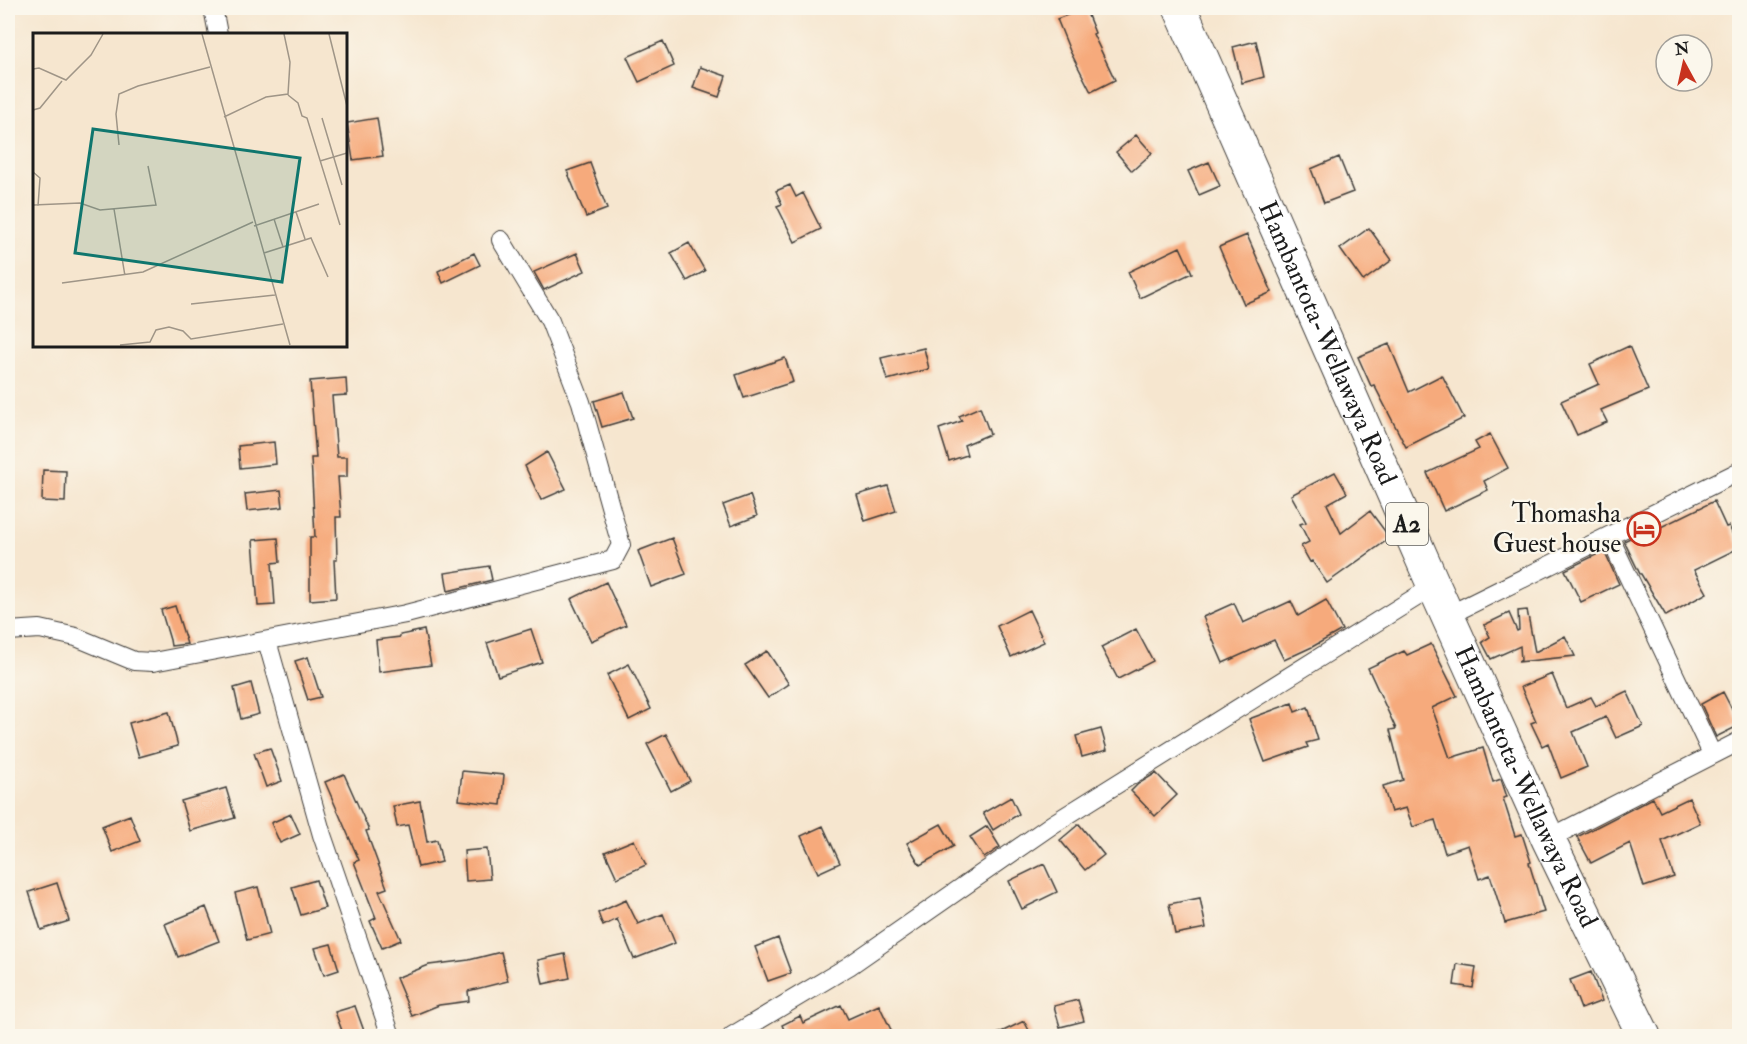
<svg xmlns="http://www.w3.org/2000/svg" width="1747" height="1044" font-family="'IM FELL Double Pica',serif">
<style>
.building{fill:#f6aa7c}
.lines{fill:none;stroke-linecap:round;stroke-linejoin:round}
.street-casing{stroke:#3d3a37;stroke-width:20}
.highway-casing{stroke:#3d3a37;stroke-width:35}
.street{stroke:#fff;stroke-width:18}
.highway{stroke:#fff;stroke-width:33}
.labels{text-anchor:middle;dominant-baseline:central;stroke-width:4.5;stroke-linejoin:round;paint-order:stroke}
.shield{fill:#fbf7ec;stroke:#5f5e5a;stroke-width:1.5}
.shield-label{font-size:24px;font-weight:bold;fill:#1c1c1c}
.street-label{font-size:26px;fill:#1c1c1c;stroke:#fbf7ec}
.poi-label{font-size:26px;fill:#1c1c1c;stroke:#fbf7ec;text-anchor:end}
.inset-road{fill:none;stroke:#9f9587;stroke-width:1.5}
.view{fill:#0f766e;fill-opacity:0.15;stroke:#0f766e;stroke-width:3}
.inset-edge{fill:none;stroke:#1c1c1c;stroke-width:3}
</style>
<rect width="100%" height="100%" fill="#fbf7ec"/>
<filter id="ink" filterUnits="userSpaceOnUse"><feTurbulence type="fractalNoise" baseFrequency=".0167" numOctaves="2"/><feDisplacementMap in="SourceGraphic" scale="12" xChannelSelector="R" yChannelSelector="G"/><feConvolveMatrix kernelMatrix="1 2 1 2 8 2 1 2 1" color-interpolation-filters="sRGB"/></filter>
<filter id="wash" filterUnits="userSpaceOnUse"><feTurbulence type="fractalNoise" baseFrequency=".008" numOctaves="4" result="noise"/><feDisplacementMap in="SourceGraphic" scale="24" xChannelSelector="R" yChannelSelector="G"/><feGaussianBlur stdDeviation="1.35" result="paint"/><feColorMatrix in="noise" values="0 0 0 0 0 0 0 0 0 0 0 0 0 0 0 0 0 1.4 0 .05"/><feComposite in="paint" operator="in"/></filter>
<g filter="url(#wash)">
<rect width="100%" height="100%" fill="#f6e6cf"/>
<g id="blocks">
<path class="building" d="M 1085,8 L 1095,33 L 1093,34 L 1115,80 L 1091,92 L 1070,51 L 1057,19 Z
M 663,41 L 674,66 L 639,82 L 627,57 Z
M 1256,41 L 1264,77 L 1242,83 L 1233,47 Z
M 700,67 L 726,76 L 719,97 L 693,88 Z
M 377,118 L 383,156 L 353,160 L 347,123 Z
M 1136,135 L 1152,153 L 1132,171 L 1116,152 Z
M 1339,157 L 1353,192 L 1324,203 L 1311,169 Z
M 1209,162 L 1220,186 L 1199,195 L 1188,171 Z
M 590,163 L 607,209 L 586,217 L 567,171 Z
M 790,185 L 796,197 L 803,193 L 821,229 L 795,242 L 777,206 L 782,204 L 776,191 Z
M 1369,228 L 1392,260 L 1363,281 L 1340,249 Z
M 1247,235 L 1272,292 L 1244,304 L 1219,247 Z
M 689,243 L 705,271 L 687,281 L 671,253 Z
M 1180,247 L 1192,273 L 1140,298 L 1128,272 Z
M 474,253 L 480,265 L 443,283 L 438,271 Z
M 577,253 L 585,271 L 544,290 L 534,272 Z
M 1389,344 L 1409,392 L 1442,375 L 1464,418 L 1406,447 L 1374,385 L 1371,386 L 1358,357 Z
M 1629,346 L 1648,390 L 1601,410 L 1607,422 L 1577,435 L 1561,401 L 1599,384 L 1590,364 Z
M 924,348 L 929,369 L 887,380 L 881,358 Z
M 785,358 L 793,382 L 744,398 L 736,375 Z
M 346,378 L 347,395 L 332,396 L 337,457 L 347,457 L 347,477 L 338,477 L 341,517 L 336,517 L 337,560 L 334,560 L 336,598 L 310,600 L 310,537 L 315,537 L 311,458 L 316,458 L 310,381 Z
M 624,392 L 633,418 L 602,427 L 594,401 Z
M 980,407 L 990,434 L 964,445 L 967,455 L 949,461 L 939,429 L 962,421 L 959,416 Z
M 1490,434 L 1508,468 L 1484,481 L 1488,490 L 1444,511 L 1427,473 L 1479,449 L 1475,442 Z
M 274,442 L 276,464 L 240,468 L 238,446 Z
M 547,452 L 566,489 L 541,500 L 525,466 Z
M 43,470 L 66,471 L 65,502 L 42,501 Z
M 1335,472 L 1347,493 L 1327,504 L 1341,533 L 1370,511 L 1390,538 L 1327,583 L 1312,561 L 1310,562 L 1301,546 L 1309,542 L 1300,524 L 1306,522 L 1291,495 Z
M 888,486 L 896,511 L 865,521 L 857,495 Z
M 281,490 L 283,507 L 247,511 L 245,494 Z
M 750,495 L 757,516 L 731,526 L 723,505 Z
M 1714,501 L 1726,527 L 1729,526 L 1739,548 L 1694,570 L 1707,593 L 1666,616 L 1641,574 L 1640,574 L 1624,541 L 1658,524 L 1659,528 Z
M 278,538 L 280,562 L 272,563 L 275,605 L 258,606 L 253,540 Z
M 672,538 L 686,574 L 651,587 L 638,551 Z
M 1604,551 L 1619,584 L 1581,602 L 1565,570 Z
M 489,566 L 492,580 L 448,591 L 445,573 Z
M 606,582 L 626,625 L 591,641 L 571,599 Z
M 1326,600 L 1342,630 L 1312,647 L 1284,660 L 1274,640 L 1223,663 L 1203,617 L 1234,603 L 1243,623 L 1291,601 L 1298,616 Z
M 175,606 L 187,644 L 171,646 L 170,640 L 161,610 Z
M 1029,610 L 1044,642 L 1011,657 L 997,626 Z
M 1527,610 L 1535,652 L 1565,636 L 1575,656 L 1518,662 L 1521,660 L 1520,646 L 1491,659 L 1482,642 L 1490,637 L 1484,625 L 1509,613 L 1517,631 L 1519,630 L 1518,611 Z
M 531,629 L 542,662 L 498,676 L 487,643 Z
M 1136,629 L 1153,661 L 1118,679 L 1101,647 Z
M 424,630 L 431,665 L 379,672 L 376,640 L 400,637 L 400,635 Z
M 1431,644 L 1457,696 L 1432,708 L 1450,758 L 1483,748 L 1493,782 L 1501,779 L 1507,797 L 1503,798 L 1515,836 L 1522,834 L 1531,862 L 1529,863 L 1544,912 L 1505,923 L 1490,875 L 1479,879 L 1468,845 L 1445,853 L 1435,820 L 1413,827 L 1406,808 L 1391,812 L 1383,786 L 1403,780 L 1390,730 L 1396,729 L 1368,668 L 1404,651 L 1407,655 Z
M 767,651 L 789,684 L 768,698 L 745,665 Z
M 308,657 L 321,697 L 308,700 L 295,661 Z
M 629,664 L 651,709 L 629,720 L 607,675 Z
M 1552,674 L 1566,708 L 1591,697 L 1596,706 L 1627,691 L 1643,726 L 1616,738 L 1606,717 L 1573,732 L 1587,767 L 1561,778 L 1548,743 L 1542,746 L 1531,723 L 1536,721 L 1521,687 Z
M 251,683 L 259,714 L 241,719 L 234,688 Z
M 1723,692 L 1740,725 L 1716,737 L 1701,704 Z
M 1292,703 L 1295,712 L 1308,707 L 1318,740 L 1306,743 L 1308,747 L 1265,762 L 1249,719 Z
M 169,712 L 178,746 L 139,757 L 129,723 Z
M 1101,729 L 1107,750 L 1082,757 L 1076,736 Z
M 666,734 L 690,781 L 671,791 L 647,744 Z
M 270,748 L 282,781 L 266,787 L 254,753 Z
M 462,771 L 504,775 L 501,805 L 459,800 Z
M 1156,773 L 1177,795 L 1155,816 L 1131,791 L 1138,784 Z
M 344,774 L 369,830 L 366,831 L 387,888 L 379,891 L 401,940 L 382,948 L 370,921 L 376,918 L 354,862 L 359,860 L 325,782 Z
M 226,788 L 235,818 L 190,831 L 181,801 Z
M 1011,797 L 1019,814 L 993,830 L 983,813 Z
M 1653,798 L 1660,812 L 1689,798 L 1700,823 L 1662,841 L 1674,877 L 1644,887 L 1630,843 L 1591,863 L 1577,837 Z
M 420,801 L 427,842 L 437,840 L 442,862 L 418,867 L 408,825 L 397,827 L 393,806 Z
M 291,814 L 300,834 L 280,843 L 271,823 Z
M 130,815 L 140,841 L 112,852 L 102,826 Z
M 941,824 L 954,846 L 920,865 L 907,843 Z
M 1079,824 L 1104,855 L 1085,870 L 1060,840 Z
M 823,826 L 840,863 L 818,873 L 801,836 Z
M 987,826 L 1000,847 L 984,858 L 970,837 Z
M 634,840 L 646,865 L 617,878 L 605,852 Z
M 487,849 L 490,879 L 466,881 L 464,851 Z
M 1044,864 L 1057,892 L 1022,909 L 1009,881 Z
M 316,880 L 325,908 L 301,915 L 292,887 Z
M 57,883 L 69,921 L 41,930 L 29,892 Z
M 258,887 L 270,934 L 247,940 L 235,893 Z
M 1200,898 L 1206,928 L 1175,934 L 1169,904 Z
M 626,900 L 638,924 L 663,914 L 675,943 L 634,959 L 617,919 L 603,926 L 598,913 Z
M 206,907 L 219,941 L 178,957 L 165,924 Z
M 778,938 L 791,973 L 768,981 L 755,947 Z
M 331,944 L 339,970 L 324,975 L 315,948 Z
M 501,952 L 508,981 L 468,991 L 469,1001 L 439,1005 L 412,1016 L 396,978 L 429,965 L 469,960 Z
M 565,954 L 570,978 L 543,984 L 538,960 Z
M 1457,964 L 1476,967 L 1473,988 L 1454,985 Z
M 1591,972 L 1602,1001 L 1581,1009 L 1570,980 Z
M 1078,1000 L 1084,1021 L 1060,1027 L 1054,1006 Z
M 841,1005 L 848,1019 L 879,1005 L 894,1036 L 776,1036 L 785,1032 L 782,1025 L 800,1016 L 803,1023 Z
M 355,1006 L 364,1031 L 344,1036 L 335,1012 Z
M 1024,1021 L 1032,1036 L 993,1036 Z"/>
</g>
</g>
<g filter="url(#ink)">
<use href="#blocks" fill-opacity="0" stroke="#3d3a37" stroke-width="1.5"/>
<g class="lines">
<g class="street-casing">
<path id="street" d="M 213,8 L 218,34
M 1609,536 L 1712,754
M 1447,616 L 1740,471
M 8,631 L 40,629 L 76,637 L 134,661 L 153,662 L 406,614 L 613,560 L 621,545 L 581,402 L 550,321 L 501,240
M 267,641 L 322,835 L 391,1036
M 1548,839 L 1740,741
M 732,1036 L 849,966 L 1053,824 L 1434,586"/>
</g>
<g class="highway-casing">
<g id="highway">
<path id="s1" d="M 1180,8 L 1434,586 L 1548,839 L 1644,1036"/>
</g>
</g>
<use href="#street" class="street"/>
<use href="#highway" class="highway"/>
</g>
</g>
<defs>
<g id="hotel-ring" transform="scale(1.725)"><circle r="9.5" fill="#fbf7ec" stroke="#c8321e" stroke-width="1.5"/><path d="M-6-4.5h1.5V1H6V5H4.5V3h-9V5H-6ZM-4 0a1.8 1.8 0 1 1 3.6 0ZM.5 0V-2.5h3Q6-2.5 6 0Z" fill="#c8321e"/></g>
</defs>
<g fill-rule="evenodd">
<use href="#hotel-ring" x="1644" y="529"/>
</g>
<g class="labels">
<rect class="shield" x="1386" y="503" width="42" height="42" rx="4.5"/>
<g class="shield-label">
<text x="1407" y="524">A2</text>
</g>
<g class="street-label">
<text stroke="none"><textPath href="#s1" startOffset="366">Hambantota-Wellawaya Road</textPath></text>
<text stroke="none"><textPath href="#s1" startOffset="852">Hambantota-Wellawaya Road</textPath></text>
</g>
<g class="poi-label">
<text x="1621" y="514">Thomasha<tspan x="1621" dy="30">Guest house</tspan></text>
</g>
</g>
<g transform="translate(33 33)">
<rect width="314" height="314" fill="#f6e6cf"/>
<path class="inset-road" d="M 169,1 L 257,312M 296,1 L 314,73M 0,36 L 6,35 L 33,47 L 58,22 L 70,1M 255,62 L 265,70 L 269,83 L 274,85 L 307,192M 0,77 L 7,75 L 29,48M 191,84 L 233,64 L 255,61 L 257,29 L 251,1M 289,85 L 309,152M 86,112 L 83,81 L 86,61 L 105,53 L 177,34M 287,128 L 314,120M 0,139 L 7,145 L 5,173M 0,172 L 47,170 L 67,177 L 123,172 L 115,133M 81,176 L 92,243M 263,179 L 272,206M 241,186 L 250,214M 221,193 L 286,171M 231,220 L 278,205 L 295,244M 29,250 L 110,239 L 220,189M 158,271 L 242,262M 87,312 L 117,309 L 123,297 L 136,294 L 150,298 L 158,306 L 250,291"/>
<path class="view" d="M 60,96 L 267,125 L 249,249 L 42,220 Z"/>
<rect width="314" height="314" class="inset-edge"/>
</g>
<rect width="1747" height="1044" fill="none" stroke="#fbf7ec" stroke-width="30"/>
<g transform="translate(1684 63) rotate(352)"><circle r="28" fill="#fbf7ec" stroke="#a29f99" stroke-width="1.5"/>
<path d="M0-4.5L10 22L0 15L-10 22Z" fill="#c8321e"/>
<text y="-9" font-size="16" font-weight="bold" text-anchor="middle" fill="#1c1c1c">N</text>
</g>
</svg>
